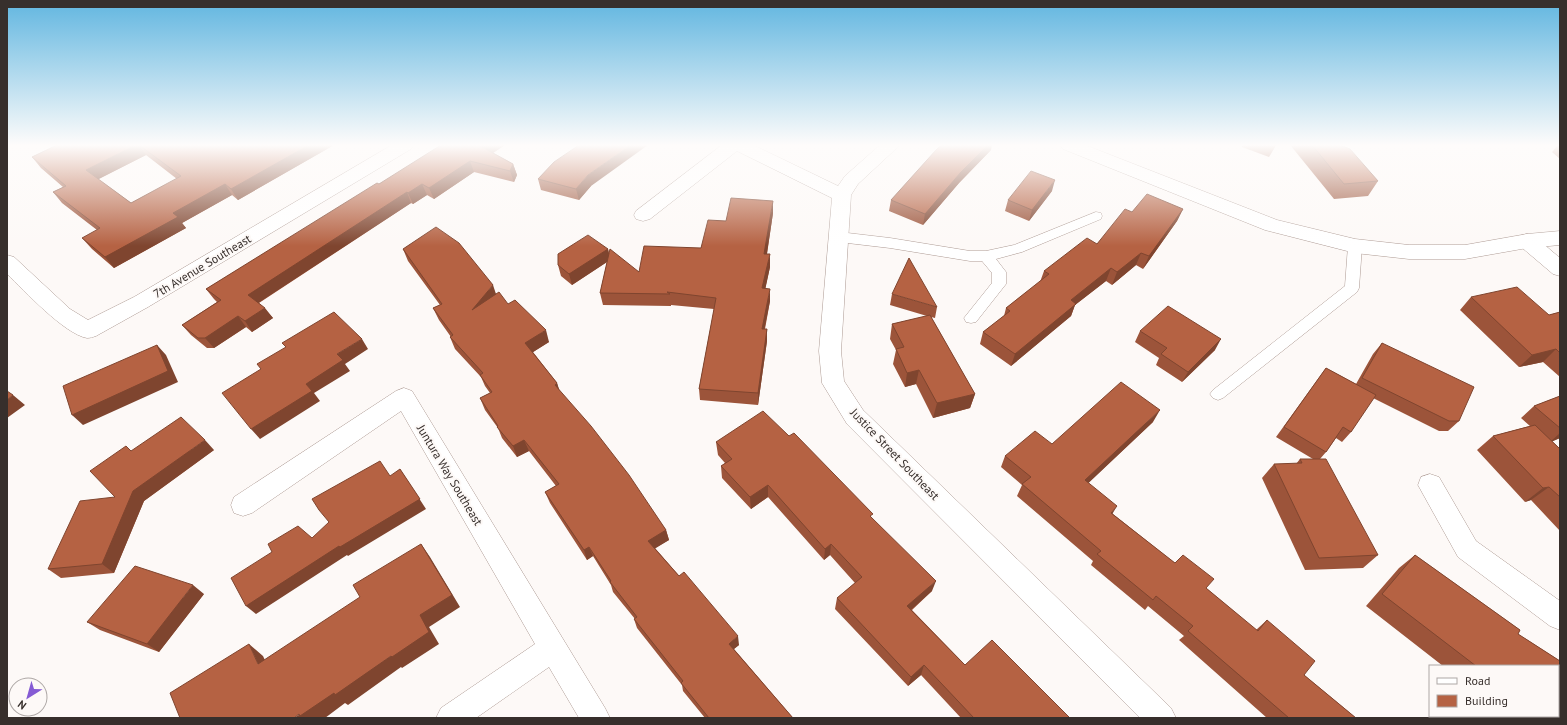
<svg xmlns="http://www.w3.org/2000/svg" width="1567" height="725" font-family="'PT Sans',sans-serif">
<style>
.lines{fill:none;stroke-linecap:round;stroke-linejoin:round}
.lane-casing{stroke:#ad9a93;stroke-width:1}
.street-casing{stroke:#ad9a93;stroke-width:1}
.secondary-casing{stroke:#ad9a93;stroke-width:1}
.lane{fill:#fff;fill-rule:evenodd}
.street{fill:#fff;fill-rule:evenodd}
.secondary{fill:#fff;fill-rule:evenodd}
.wall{fill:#9c543a;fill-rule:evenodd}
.shaded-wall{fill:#7f452f}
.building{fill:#b56243;stroke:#7f452f}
.labels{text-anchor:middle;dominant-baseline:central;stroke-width:4;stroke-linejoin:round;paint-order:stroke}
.street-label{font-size:12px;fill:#372f2c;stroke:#fdf9f7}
</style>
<rect width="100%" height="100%" fill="#fdf9f7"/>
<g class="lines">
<g class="lane-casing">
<path id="lane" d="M 1096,212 L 1101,213 L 1102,216 L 1101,219 L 1022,252 L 996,259 L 1006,272 L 1006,284 L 976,322 L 971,323 L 966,322 L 964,318 L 992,283 L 992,273 L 982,261 L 970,261 L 890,248 L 839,242 L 834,240 L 832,237 L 834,234 L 839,232 L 890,238 L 970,251 L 986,251 L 1014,245 Z
M 1355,241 L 1360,243 L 1362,246 L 1359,288 L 1357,292 L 1223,398 L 1218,400 L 1213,398 L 1210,394 L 1213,390 L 1345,286 L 1348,246 L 1350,243 Z"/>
</g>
<g class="street-casing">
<path id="street" d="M 392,145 L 414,145 L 411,149 L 148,307 L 96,336 C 93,337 90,338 87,338 C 64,334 24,290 7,274 L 7,255 L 14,257 L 70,309 L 88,320 L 134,297 Z
M 722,145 L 753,145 L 838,186 L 845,176 L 880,145 L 900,145 L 858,184 L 851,195 L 841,351 L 844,381 L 863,410 L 1171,708 L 1176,718 L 1140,718 L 847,424 L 822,383 L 819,351 L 832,198 L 737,151 L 650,219 L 643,221 L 636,219 L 634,215 L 636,211 Z
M 1527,234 L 1534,236 L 1560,258 L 1560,276 L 1553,274 L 1520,246 L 1517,241 L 1520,236 Z
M 404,388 L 412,391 L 605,708 L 610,718 L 579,718 L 549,667 L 476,718 L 436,718 L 441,708 L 535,644 L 401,411 L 252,513 L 243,516 L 234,513 L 231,505 L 234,497 L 396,391 Z
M 1430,474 L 1439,477 L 1476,541 L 1560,601 L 1560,630 L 1550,626 L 1458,557 L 1418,485 L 1421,477 Z"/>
</g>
<g class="secondary-casing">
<path id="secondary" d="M 1060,145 L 1085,145 L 1277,220 L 1355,239 L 1409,245 L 1465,245 L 1527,234 L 1560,231 L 1560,245 L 1527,248 L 1465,259 L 1409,259 L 1355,253 L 1265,230 L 1063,149 Z"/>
</g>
<use href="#lane" class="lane"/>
<use href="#street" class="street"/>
<use href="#secondary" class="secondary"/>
</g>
<path class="wall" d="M 57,145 L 334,145 L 238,200 L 232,195 L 182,223 L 186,228 L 114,268 L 92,249 L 82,238 L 97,230 L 62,203 L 53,192 L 63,187 L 41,168 L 32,157 ZM 146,155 L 177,179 L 131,203 L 98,179 Z
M 505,145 L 493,153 L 513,164 L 517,175 L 514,182 L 474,172 L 434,199 L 427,195 L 413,204 L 411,203 L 259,303 L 273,318 L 252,332 L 246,327 L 214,348 L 207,348 L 191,335 L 182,325 L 217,302 L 214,299 L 206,289 L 379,184 Z
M 1242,145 L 1276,145 L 1269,157 L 1242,147 Z
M 1292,145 L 1340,145 L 1378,181 L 1368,196 L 1334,199 L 1291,146 Z
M 1558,145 L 1560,145 L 1560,159 L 1552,152 Z
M 991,150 L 959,183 L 923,225 L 889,211 L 891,200 Z
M 538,179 L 591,186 L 579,200 L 541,190 Z
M 1052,191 L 1029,221 L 1005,211 L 1008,200 Z
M 1183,209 L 1177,221 L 1143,269 L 1136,265 L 1112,285 L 1106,281 L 1075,305 L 1071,316 L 1011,366 L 980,344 L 983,332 L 1004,316 L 1006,308 L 1040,282 L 1044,271 L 1097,244 L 1132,212 Z
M 773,213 L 767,254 L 770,267 L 765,289 L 770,301 L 765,329 L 767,329 L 767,341 L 758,405 L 700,400 L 699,389 L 714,309 L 671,305 L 671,306 L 603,305 L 600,293 L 607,262 L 572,285 L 561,276 L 558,265 L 608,249 L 609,253 L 639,272 L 701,248 L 726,221 Z
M 403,249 L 496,294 L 549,342 L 533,352 L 557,383 L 559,390 L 666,530 L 669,540 L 655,548 L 739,645 L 734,649 L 793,718 L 705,718 L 683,691 L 682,685 L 637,628 L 634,619 L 635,619 L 613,592 L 611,585 L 593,556 L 587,560 L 550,503 L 545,492 L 556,486 L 529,451 L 517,457 L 502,438 L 498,428 L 485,410 L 480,398 L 490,393 L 485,386 L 481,377 L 455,349 L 450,337 L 451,337 L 439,320 L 433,308 L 440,305 L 408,261 Z
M 892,294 L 937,307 L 935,318 L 931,317 L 975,394 L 970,408 L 933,418 L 916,384 L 905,387 L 893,364 L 896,350 L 890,339 L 892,324 L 927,316 L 890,305 Z
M 1471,297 L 1549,315 L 1560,312 L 1560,377 L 1543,362 L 1519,367 L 1460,310 Z
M 1140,331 L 1215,350 L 1182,382 L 1156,365 L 1159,358 L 1135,342 Z
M 1382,343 L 1459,421 L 1448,431 L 1439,431 L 1373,398 L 1351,432 L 1342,442 L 1336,438 L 1326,452 L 1320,459 L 1378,555 L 1363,568 L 1305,570 L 1262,478 L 1274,464 L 1296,464 L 1300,459 L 1313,459 L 1276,437 L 1318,379 L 1326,368 L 1356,384 L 1373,354 Z
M 1560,396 L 1560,438 L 1552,441 L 1560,449 L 1560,531 L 1531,500 L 1525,502 L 1477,450 L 1493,436 L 1530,426 L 1521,418 L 1534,406 Z
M 1153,422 L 1088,483 L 1113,514 L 1206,588 L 1256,630 L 1267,620 L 1304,675 L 1356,718 L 1267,718 L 1179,640 L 1184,636 L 1148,606 L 1145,610 L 1091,565 L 1093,561 L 1017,496 L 1022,485 L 1001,467 L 1005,456 L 1052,444 Z
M 716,442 L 872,518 L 932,591 L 912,610 L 965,665 L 1070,718 L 961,718 L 921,675 L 908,686 L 835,609 L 837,598 L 855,583 L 830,555 L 824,560 L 768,497 L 751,509 L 722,478 L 721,466 L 725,463 L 718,455 Z
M 214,450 L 144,501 L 114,573 L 61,578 L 48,569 L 115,497 L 132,451 Z
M 1415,555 L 1520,630 L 1518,634 L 1560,661 L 1560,718 L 1473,718 L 1472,717 L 1473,716 L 1558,716 L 1558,666 L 1443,666 L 1366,606 L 1399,568 Z
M 204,594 L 159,652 L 100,630 L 87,622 Z"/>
<path class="shaded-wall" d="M 136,145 L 139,145 L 146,155 L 95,181 L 86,170 Z
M 309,145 L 334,145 L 238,200 L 231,189 Z
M 484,145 L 505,145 L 485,158 L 482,147 Z
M 631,145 L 648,145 L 591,186 L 579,200 L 576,189 L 588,175 Z
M 988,145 L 992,145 L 991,150 L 959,183 L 923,225 L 925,214 L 961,172 Z
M 1275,145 L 1276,145 L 1269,157 Z
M 470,161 L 474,172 L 434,199 L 429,188 Z
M 513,164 L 517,175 L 514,182 L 510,171 Z
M 1055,180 L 1052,191 L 1029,221 L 1032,210 Z
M 225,184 L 232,195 L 182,223 L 186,228 L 114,268 L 105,257 L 173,213 Z
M 422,184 L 427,195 L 413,204 L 408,193 Z
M 407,192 L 411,203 L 255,305 L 248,295 Z
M 773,201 L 773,213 L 765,266 L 764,254 Z
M 1183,209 L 1177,221 L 1143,269 L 1149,256 Z
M 608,249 L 610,260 L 572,285 L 569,274 Z
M 1141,253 L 1136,265 L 1112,285 L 1117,272 Z
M 770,254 L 770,267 L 763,300 L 762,288 Z
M 1111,268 L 1106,281 L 1075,305 L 1071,316 L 1011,366 L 1015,354 L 1071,300 Z
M 493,285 L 497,297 L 472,310 Z
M 770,289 L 770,301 L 762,341 L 762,329 Z
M 265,308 L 273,318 L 252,332 L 245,321 Z
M 238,316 L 246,327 L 214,348 L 205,338 Z
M 767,329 L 767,341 L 758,405 L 758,393 Z
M 546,330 L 549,342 L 530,354 L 525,343 Z
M 362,339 L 368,349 L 345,364 L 350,371 L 314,393 L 320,401 L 260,439 L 251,429 L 306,384 L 337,354 Z
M 1221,339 L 1215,350 L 1182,382 L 1188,372 Z
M 157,345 L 166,355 L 178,382 L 83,425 L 72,415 Z
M 1556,349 L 1543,362 L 1519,367 L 1532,355 Z
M 919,370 L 916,384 L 905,387 L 907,373 Z
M 557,383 L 561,395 L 555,385 Z
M 975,394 L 970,408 L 933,418 L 937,403 Z
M 13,395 L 25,405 L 7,418 L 7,400 Z
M 1160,410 L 1153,422 L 1079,492 L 1085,480 Z
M 1560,433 L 1560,438 L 1549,443 Z
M 205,440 L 214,450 L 144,501 L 114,573 L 102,564 L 133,491 Z
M 524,440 L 529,451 L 517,457 L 513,446 Z
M 400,469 L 426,509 L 348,556 L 347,555 L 256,614 L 246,606 Z
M 768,485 L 768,497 L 751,509 L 750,497 Z
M 1549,487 L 1531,500 L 1525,502 L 1543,488 Z
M 1117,506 L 1110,518 L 1111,513 Z
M 666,530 L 669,540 L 651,551 L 648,541 Z
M 421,544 L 430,557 L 460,607 L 429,627 L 439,644 L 402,668 L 401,667 L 348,705 L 345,703 L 325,718 L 294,718 L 391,656 L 420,615 Z
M 831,544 L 830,555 L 824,560 L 825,549 Z
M 589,547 L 593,556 L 587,560 L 584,550 Z
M 936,581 L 932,591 L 904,616 L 907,606 Z
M 193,585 L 204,594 L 159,652 L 147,644 Z
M 738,636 L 739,645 L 730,652 L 729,644 Z
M 249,644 L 263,656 L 272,675 L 258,664 Z
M 924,665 L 921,675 L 908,686 L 911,677 Z"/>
<path class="building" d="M 57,145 L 136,145 L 86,170 L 131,203 L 181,176 L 139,145 L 309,145 L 231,189 L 225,184 L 173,213 L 178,217 L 105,257 L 82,238 L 100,228 L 53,192 L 66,186 L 32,157 Z
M 441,145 L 484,145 L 482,147 L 513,164 L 510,171 L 470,161 L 429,188 L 422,184 L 408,193 L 407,192 L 248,295 L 265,308 L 245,321 L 238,316 L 205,338 L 198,338 L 182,325 L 221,300 L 206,289 L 377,183 L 379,184 Z
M 579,145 L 631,145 L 588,175 L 576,189 L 538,179 L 554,162 Z
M 941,145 L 988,145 L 961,172 L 925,214 L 891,200 L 936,150 Z
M 1312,145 L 1340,145 L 1350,149 L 1378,181 L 1344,184 Z
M 1031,171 L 1055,180 L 1032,210 L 1008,200 Z
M 1147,194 L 1183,209 L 1149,256 L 1141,253 L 1117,272 L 1111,268 L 1071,300 L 1076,304 L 1015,354 L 983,332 L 1010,311 L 1006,308 L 1049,274 L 1044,271 L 1087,238 L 1097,244 L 1125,209 L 1132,212 Z
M 731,198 L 773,201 L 764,254 L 770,254 L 762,288 L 770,289 L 762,329 L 767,329 L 758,393 L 699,389 L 716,298 L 667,292 L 670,294 L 600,293 L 610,249 L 639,272 L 644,246 L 701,248 L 708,220 L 726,221 Z
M 436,227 L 459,243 L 493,285 L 472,310 L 499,292 L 508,304 L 515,300 L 546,330 L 525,343 L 557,383 L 555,385 L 591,426 L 629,475 L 666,530 L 648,541 L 679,576 L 684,572 L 738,636 L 729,644 L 793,718 L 709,718 L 681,683 L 683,681 L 634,619 L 637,617 L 610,582 L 611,581 L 589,547 L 584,550 L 545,492 L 559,484 L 524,440 L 513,446 L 497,427 L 498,426 L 480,398 L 492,392 L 480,375 L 483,373 L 450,337 L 453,335 L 433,308 L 442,304 L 403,249 Z
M 588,235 L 608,249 L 569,274 L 558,265 L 558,254 Z
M 909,258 L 937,307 L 892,294 Z
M 1517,287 L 1549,315 L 1560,312 L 1560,353 L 1556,349 L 1532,355 L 1471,297 Z
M 1168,306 L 1221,339 L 1188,372 L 1161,354 L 1167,348 L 1140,331 Z
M 334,312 L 362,339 L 337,354 L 343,360 L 306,384 L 312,391 L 251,429 L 222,393 L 261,369 L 257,364 L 286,347 L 282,343 Z
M 930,315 L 975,394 L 937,403 L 919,370 L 907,373 L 896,349 L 904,347 L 892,324 Z
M 1382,343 L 1474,387 L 1459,421 L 1449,421 L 1362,378 Z
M 157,345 L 168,371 L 72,415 L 63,386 Z
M 1326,368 L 1376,395 L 1351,432 L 1343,427 L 1326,452 L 1284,427 Z
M 1121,382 L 1160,410 L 1085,480 L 1117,506 L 1111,513 L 1175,563 L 1183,555 L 1214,579 L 1206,588 L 1258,631 L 1267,620 L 1315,661 L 1304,675 L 1356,718 L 1289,718 L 1188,631 L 1193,626 L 1156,596 L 1153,600 L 1097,554 L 1101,551 L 1022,484 L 1031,477 L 1005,456 L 1035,431 L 1052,444 Z
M 7,391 L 13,395 L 7,400 Z
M 1560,396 L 1560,428 L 1534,406 Z
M 763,411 L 789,436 L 794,433 L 873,514 L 870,516 L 936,581 L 907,606 L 965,665 L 992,640 L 1070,718 L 974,718 L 924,665 L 911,677 L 837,598 L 862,577 L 831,544 L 825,549 L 768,485 L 750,497 L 721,466 L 732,459 L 716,442 Z
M 181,417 L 205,440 L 133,491 L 102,564 L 48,569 L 80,501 L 115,497 L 90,471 L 126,446 L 131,451 Z
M 1535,425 L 1560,449 L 1560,497 L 1549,487 L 1543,488 L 1493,436 Z
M 1300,459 L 1326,459 L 1378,555 L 1319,558 L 1274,464 L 1302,463 Z
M 380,461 L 390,476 L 400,469 L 420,499 L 340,547 L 339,546 L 246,606 L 231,578 L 272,552 L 268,544 L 298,526 L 312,538 L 329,522 L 319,510 L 312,499 Z
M 421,544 L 452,595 L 420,615 L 429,632 L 392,657 L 391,656 L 335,695 L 334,693 L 300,716 L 299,714 L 294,718 L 180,718 L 170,693 L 249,644 L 258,664 L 360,597 L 353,585 Z
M 1415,555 L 1520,630 L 1518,634 L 1560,661 L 1560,718 L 1507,718 L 1504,716 L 1558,716 L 1558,666 L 1476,666 L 1382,594 Z
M 135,566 L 193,585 L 147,644 L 87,622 Z"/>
<linearGradient id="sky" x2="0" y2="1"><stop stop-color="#61b6e0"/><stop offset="0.59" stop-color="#fefcfb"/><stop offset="1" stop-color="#fefcfb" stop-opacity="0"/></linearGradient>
<rect width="1567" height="246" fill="url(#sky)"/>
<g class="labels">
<g class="street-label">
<text transform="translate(202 266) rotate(-31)">7th Avenue Southeast</text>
<text transform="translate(895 454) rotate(46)">Justice Street Southeast</text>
<text transform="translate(450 475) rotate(59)">Juntura Way Southeast</text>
</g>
</g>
<rect width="1567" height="725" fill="none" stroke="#372f2c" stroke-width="16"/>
<rect x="1429" y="665" width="130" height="52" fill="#fdf9f7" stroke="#aea8a6"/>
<rect x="1437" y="678" width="20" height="6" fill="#ffffff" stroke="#aea8a6"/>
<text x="1465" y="685" font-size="12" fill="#372f2c">Road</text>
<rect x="1437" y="695" width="20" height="12" fill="#b56243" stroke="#aea8a6"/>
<text x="1465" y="705" font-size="12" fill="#372f2c">Building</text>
<g transform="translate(28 697) rotate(217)"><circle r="19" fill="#fdf9f7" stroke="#aea8a6"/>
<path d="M0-3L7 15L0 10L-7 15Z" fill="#855bd4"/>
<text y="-6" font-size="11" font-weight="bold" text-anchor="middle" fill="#372f2c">N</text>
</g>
</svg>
